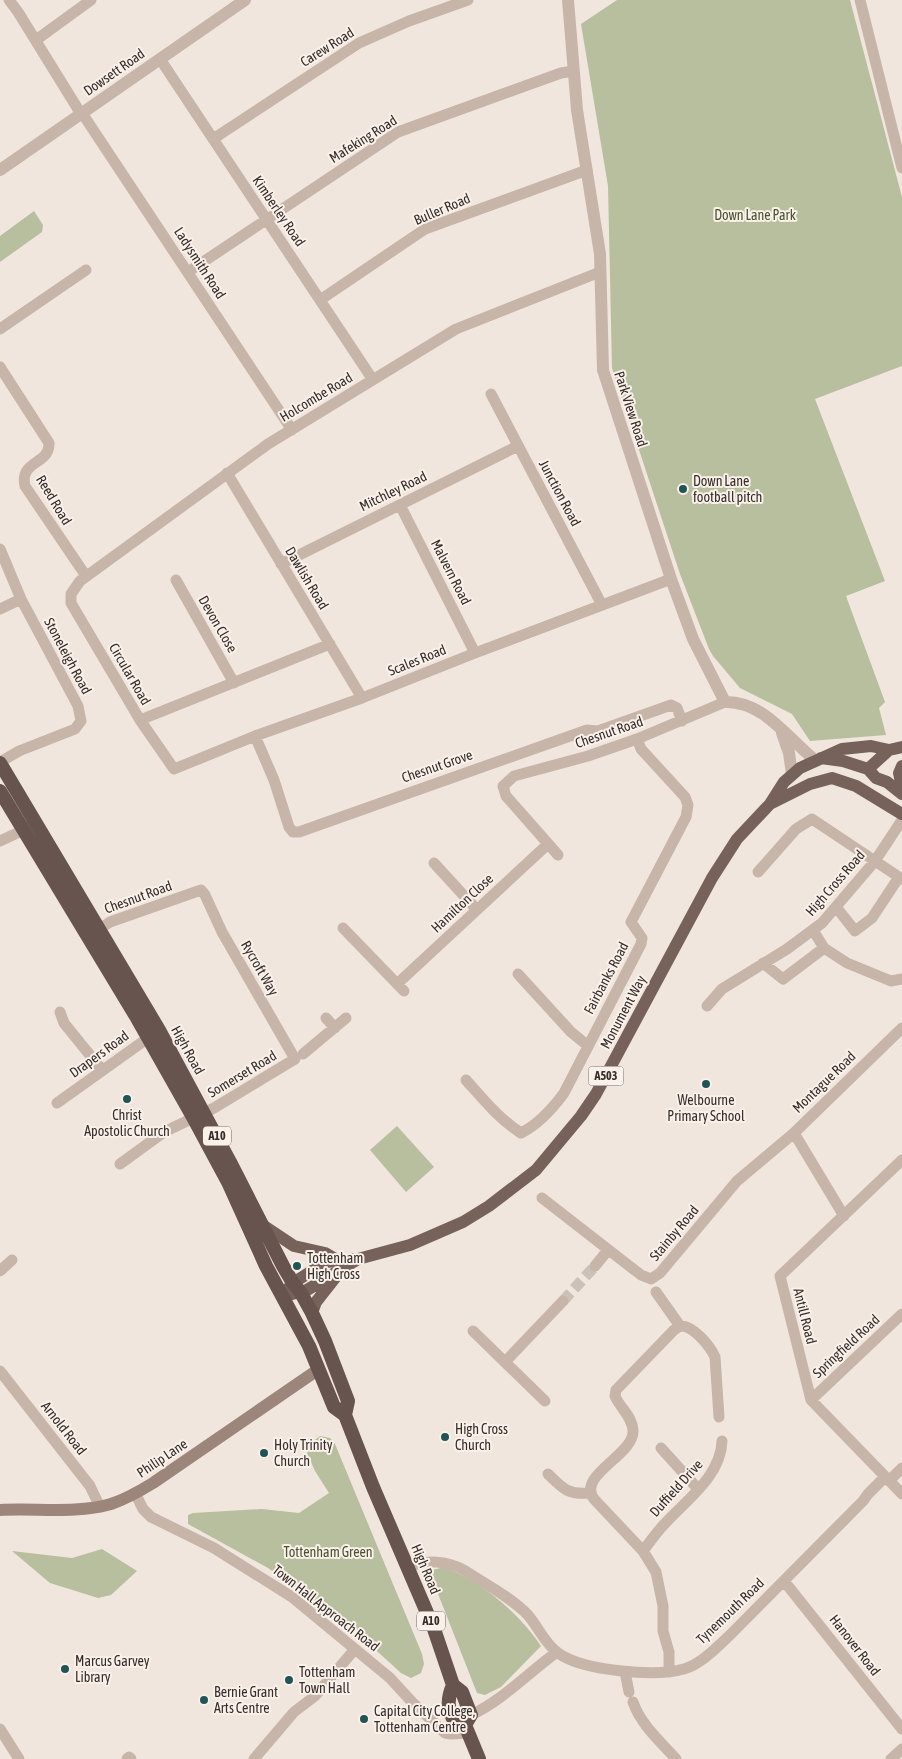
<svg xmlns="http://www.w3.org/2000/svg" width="902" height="1759" font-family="'Asap Condensed',sans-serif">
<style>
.green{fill:#b7bf9e}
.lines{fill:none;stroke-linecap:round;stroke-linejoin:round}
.minor-tunnel{stroke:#ccc1b9;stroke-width:11;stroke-dasharray:11 5.5;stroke-linecap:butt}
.minor{stroke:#c8b5aa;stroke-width:11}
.tertiary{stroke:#c8b5aa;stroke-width:12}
.secondary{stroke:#9c857b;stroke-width:12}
.primary{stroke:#77625b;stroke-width:12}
.trunk{stroke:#67544e;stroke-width:14}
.poi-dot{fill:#215555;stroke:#f9f1ea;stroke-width:2}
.labels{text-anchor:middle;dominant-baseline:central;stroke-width:4;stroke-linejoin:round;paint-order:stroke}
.shield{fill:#f9f1ea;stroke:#706763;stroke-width:1}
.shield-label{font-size:12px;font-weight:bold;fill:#362c29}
.street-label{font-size:14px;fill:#362c29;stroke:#f9f1ea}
.park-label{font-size:14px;fill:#48532e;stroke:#f9f1ea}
.poi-label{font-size:14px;fill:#362c29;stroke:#f9f1ea;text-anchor:start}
</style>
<rect width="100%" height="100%" fill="#f1e6dd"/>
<path class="green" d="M 617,0 L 850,0 L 902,197 L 902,366 L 815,399 L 885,581 L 846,596 L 885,702 L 879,708 L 886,735 L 810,741 L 792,714 L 740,688 L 713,656 L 709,649 L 680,574 L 612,368 L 608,186 L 581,24 Z
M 34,211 L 43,225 L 42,232 L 0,262 L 0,236 Z
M 397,1126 L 434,1167 L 406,1192 L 370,1150 Z
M 320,1436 L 330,1438 L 335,1444 L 422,1654 L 424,1664 L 421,1673 L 411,1678 L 401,1673 L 345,1622 L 268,1568 L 188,1524 L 188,1515 L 193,1513 L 262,1509 L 299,1513 L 329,1493 L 315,1471 L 307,1453 L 311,1443 Z
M 102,1549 L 137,1571 L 111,1595 L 98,1598 L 50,1583 L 12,1551 L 72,1558 Z
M 444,1567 C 481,1581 519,1613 541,1646 L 501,1687 L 485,1695 L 477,1693 L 429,1571 Z"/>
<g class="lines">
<path class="minor-tunnel" d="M 563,1301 L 595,1266"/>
<path class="minor" d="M 9,0 L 18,12 L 81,114
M 860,0 L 902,168
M 36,40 L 91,0
M 160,59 L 373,380
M 82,113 L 292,430
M 213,139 L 359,43 L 409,21 L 468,0
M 188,272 L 398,132 L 561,73 L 573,71
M 600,272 L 456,329 L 268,444 L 80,581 L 71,594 L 71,603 L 140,720 L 174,769 L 255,736 L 362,698 L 475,653 L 671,579
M 320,300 L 425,229 L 587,170
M 0,329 L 86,270
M 0,367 L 49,443 C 50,465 19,460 25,486 L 86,576
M 491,394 L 602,605
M 227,473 L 362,698
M 400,505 L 475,653
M 0,549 L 21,599 L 78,706 L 81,721 L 75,729 L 70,731 L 19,751 L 0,762
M 281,564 L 518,446
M 176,580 L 234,683
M 0,609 L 21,599
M 140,720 L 330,644
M 255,736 L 274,780 L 289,827 L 293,832 L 299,832 L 587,730 L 598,731 L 671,705 L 677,708 L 682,721
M 0,841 L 30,827
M 558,855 L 506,796 L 503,786 L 514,776 L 588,756 L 637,739 L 725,702
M 434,863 L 477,910
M 758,872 L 796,829 L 812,819 L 902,879
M 836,907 L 855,931 L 872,918 L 899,877
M 343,928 L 404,991
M 813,930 L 824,948 L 847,963 L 891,981 L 902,979
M 92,934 L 110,922 L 201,890 L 205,895 L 222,932 L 295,1059 L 214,1108 L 164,1132 L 120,1164
M 763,963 L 783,979 L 824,948
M 518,974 L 571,1032 L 587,1045
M 397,984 L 548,844
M 707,1006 L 722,989 L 787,949 L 822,923 L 875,861 L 902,820
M 60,1012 L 64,1023 L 102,1070
M 326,1018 L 335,1028
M 303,1054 L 346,1018
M 466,1080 C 483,1099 499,1119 521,1133 C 537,1125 553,1108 564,1093 L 641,944 L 642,938 L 631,922 L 686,817 L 688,805 L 685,797 L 641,749 L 637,739
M 57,1103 L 155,1033
M 794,1133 L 844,1216
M 902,1160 L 780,1276 L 811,1400 L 902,1494
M 542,1198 L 641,1275 L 651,1279 L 660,1273 L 737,1181 L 794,1133 L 902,1028
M 595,1266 L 608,1250
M 0,1271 L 12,1260
M 656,1292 L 680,1326
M 473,1331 L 545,1401
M 505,1362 L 563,1301
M 0,1371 L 90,1486 L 100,1507
M 811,1400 L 902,1314
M 661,1448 L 698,1489
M 548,1474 C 563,1489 568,1495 590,1493
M 889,1481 L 902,1468
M 135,1493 L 143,1509 L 151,1517 L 214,1548 L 292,1597 L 390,1678 L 412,1702 L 445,1733 L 451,1734 L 469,1733
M 643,1551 C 649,1543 654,1536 660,1529 C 682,1503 721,1478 722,1441
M 408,1567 C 428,1560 445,1560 464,1570 C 485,1584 509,1596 527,1614 C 538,1626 544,1643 558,1653 C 583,1671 655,1677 684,1669 C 701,1664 717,1647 730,1635 L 863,1501 L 868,1494 L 885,1477
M 784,1581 L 902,1729
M 625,1672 L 629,1692
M 669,1672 L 669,1652 L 663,1631 L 663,1606 L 656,1572 L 643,1551 L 594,1499 C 576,1475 635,1455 633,1430 C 632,1416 620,1408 615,1396 L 616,1390 L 674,1330 L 680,1326 C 693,1325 710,1346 715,1357 L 719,1417
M 633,1702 C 641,1725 660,1741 676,1759
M 471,1715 C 503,1700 528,1673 557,1652
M 0,1729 L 19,1759
M 127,1759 L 129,1757 L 131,1759
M 254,1759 L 294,1712 L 315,1696 L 355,1649
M 891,1759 L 902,1749"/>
<path class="tertiary" d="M 568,0 L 577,110 L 600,254 L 603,370 L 671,579 L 693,639 L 725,702 C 764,701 788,739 815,760
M 0,170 L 245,0
M 782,733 L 789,753 L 792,774"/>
<path class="secondary" d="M 0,1510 C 37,1508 76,1514 111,1504 C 126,1499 140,1491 153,1483 L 319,1369"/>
<path class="primary" d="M 821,758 L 843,761 L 868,769 L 876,778 L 887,782 L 902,794
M 902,766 L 899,773 L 902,787
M 868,769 L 889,750 L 902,747
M 770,804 L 810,784 L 832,778 L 856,786 L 902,814
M 261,1224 L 294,1246 L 325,1253 L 337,1260
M 292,1294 L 307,1290 L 358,1259
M 282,1296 L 293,1283 L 326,1262 L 358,1259 L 410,1245 L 463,1222 L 489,1206 L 536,1170 L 581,1116 L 596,1094 L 712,878 L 737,839 L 770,804 L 784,782 L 800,768 L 842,749 L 871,746 L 889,750
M 312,1313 L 316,1302 L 338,1274"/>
<path class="trunk" d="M 0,763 L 159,1030 L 230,1162 L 283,1266 L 293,1283 L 301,1293 L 312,1313 L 325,1341 L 348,1401 L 345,1415
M 0,791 L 137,1018 L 193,1117 L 229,1184 L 266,1266 L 309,1346 L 334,1407 L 345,1415 L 373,1487 L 434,1629 L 453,1685 L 462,1692 L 471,1715 L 465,1725
M 453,1685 C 447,1699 447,1709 455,1722 L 465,1725
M 465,1725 L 479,1759"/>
</g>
<g class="poi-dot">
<circle cx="683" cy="489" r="5"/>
<circle cx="706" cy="1084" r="5"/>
<circle cx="127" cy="1099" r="5"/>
<circle cx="297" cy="1266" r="5"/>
<circle cx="445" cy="1437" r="5"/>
<circle cx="264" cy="1453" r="5"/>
<circle cx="65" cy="1669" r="5"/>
<circle cx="289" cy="1680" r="5"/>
<circle cx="204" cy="1700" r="5"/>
<circle cx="364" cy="1719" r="5"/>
</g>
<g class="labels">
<g class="shield">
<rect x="588.5" y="1066.5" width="35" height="19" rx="4"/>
<rect x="203" y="1126.5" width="28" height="19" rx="4"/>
<rect x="417" y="1611.5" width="28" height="19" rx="4"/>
</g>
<g class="shield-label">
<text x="606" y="1076">A503</text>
<text x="217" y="1136">A10</text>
<text x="431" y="1621">A10</text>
</g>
<g class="street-label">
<text transform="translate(327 47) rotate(-32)">Carew Road</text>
<text transform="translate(114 72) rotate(-35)">Dowsett Road</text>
<text transform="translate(363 139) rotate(-32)">Mafeking Road</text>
<text transform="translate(442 209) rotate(-23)">Buller Road</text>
<text transform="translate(279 211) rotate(56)">Kimberley Road</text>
<text transform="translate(200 263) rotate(57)">Ladysmith Road</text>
<text transform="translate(316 397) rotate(-31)">Holcombe Road</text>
<text transform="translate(631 409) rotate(72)">Park View Road</text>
<text transform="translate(393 491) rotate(-26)">Mitchley Road</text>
<text transform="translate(560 493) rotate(62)">Junction Road</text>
<text transform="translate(54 500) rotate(59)">Reed Road</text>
<text transform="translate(451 572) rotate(63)">Malvern Road</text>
<text transform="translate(307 578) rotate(59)">Dawlish Road</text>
<text transform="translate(218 624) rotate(60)">Devon Close</text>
<text transform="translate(68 656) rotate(62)">Stoneleigh Road</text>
<text transform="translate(417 660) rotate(-22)">Scales Road</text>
<text transform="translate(130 674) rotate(60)">Circular Road</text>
<text transform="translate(609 732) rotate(-19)">Chesnut Road</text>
<text transform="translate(437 766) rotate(-19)">Chesnut Grove</text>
<text transform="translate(835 883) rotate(-49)">High Cross Road</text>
<text transform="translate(138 897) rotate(-20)">Chesnut Road</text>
<text transform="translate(462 903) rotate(-43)">Hamilton Close</text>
<text transform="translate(260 968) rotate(60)">Rycroft Way</text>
<text transform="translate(606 978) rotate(-62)">Fairbanks Road</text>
<text transform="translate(623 1012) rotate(-62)">Monument Way</text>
<text transform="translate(188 1050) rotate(61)">High Road</text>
<text transform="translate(99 1054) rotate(-36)">Drapers Road</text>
<text transform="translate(242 1074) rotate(-31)">Somerset Road</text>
<text transform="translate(824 1082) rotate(-44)">Montague Road</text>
<text transform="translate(674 1233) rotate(-50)">Stainby Road</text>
<text transform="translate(805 1316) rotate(76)">Antill Road</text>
<text transform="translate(846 1346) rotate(-43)">Springfield Road</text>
<text transform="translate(64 1428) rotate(52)">Arnold Road</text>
<text transform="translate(162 1458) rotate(-34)">Philip Lane</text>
<text transform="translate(676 1488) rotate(-48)">Duffield Drive</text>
<text transform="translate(426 1569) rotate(67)">High Road</text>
<text transform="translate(326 1608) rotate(38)">Town Hall Approach Road</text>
<text transform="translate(730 1611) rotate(-44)">Tynemouth Road</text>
<text transform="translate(855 1645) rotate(52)">Hanover Road</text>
</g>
<g class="park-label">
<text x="755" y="215">Down Lane Park</text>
<text x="328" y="1552">Tottenham Green</text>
</g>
<g class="poi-label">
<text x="693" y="481">Down Lane<tspan x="693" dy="16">football pitch</tspan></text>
<text x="706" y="1100" text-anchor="middle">Welbourne<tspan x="706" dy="16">Primary School</tspan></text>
<text x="127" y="1115" text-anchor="middle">Christ<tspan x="127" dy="16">Apostolic Church</tspan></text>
<text x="307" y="1258">Tottenham<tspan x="307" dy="16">High Cross</tspan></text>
<text x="455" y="1429">High Cross<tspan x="455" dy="16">Church</tspan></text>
<text x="274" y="1445">Holy Trinity<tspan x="274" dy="16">Church</tspan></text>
<text x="75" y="1661">Marcus Garvey<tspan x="75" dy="16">Library</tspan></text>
<text x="299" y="1672">Tottenham<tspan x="299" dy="16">Town Hall</tspan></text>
<text x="214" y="1692">Bernie Grant<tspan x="214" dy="16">Arts Centre</tspan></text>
<text x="374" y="1711">Capital City College,<tspan x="374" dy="16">Tottenham Centre</tspan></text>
</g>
</g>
</svg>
